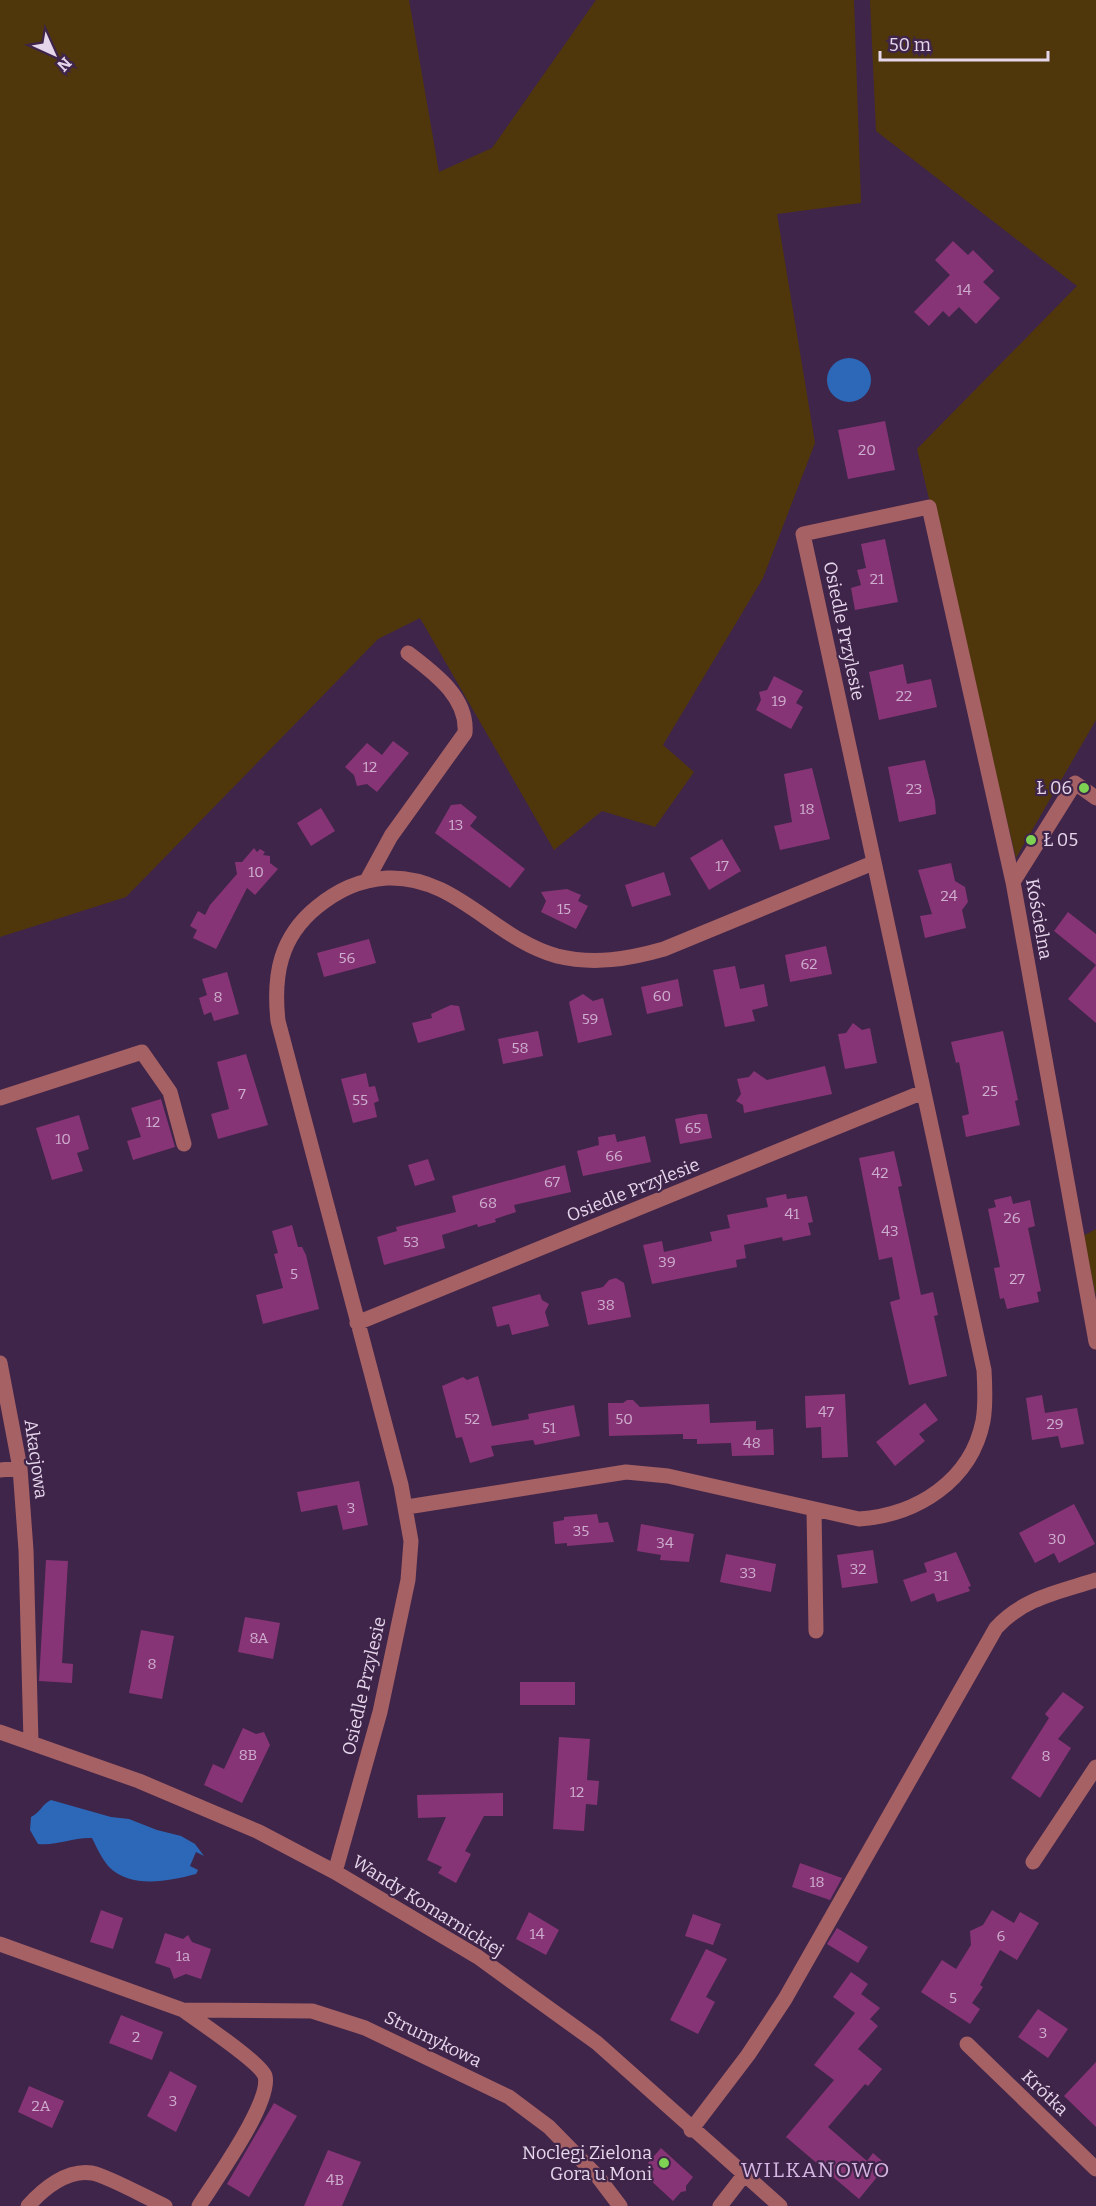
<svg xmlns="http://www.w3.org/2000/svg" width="1096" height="2206" font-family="Bitter,serif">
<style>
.green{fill:#50370b}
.water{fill:#2c68b7}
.building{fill:#873476}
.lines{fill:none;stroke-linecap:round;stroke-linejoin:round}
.minor{stroke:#a66165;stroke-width:15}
.poi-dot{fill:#7dd153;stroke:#3f2549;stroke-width:2}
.labels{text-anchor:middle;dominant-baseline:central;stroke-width:4.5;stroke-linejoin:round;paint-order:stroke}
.number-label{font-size:15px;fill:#ceaece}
.street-label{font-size:18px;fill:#e6d6ec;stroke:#3f2549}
.poi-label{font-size:18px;fill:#e6d6ec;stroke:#3f2549;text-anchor:end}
.quarter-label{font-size:21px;letter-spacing:1.5px;fill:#d6b7e3;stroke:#3f2549}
</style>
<rect width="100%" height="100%" fill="#3f2549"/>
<path class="green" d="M 0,0 L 409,0 L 439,172 L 492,148 L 596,0 L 854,0 L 861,203 L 777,214 L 815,443 L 763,578 L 663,745 L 694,772 L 655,827 L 602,811 L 554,850 L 420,618 L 378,639 L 126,897 L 0,937 Z
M 870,0 L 1096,0 L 1096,720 L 1016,858 L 917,449 L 1077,286 L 876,131 Z
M 1096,1229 L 1096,1296 L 1083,1236 Z"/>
<path class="water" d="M827 380a22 22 0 1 1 44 0a22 22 0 1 1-44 0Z
M 51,1800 L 111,1817 L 129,1819 L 157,1830 L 181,1836 L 195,1844 L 204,1856 L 196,1852 L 190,1866 L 198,1870 L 196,1874 C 169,1881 131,1889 109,1867 C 102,1859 97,1848 92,1838 C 73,1837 57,1846 38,1844 L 30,1830 L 31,1817 C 41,1812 42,1804 51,1800 Z"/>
<path class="building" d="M 953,241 L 968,255 L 973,250 L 994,271 L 983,282 L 1000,298 L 976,324 L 959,307 L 949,317 L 943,311 L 929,326 L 914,312 L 950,275 L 935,260 Z
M 885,421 L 895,470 L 848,479 L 838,430 Z
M 885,539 L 898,602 L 855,610 L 851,588 L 861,585 L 857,570 L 866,568 L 861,544 Z
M 903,664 L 907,684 L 931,679 L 937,707 L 879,720 L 869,672 Z
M 774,676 L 803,691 L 796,703 L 803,707 L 791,729 L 756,710 L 761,700 L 759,692 L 767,690 Z
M 393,741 L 409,753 L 377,792 L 367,784 L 357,786 L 354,775 L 345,767 L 367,743 L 382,755 Z
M 925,760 L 935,801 L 936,814 L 899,822 L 888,767 Z
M 812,768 L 830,839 L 780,850 L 774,826 L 792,822 L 784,774 Z
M 461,804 L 477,817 L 470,826 L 525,869 L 510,888 L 435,833 L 451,805 Z
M 321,808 L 335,831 L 311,846 L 297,823 Z
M 722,839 L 741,871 L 709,890 L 690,858 Z
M 254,848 L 257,852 L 260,849 L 265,852 L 263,855 L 270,856 L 270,863 L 278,869 L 255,895 L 247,888 L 216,949 L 193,938 L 197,930 L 190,926 L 198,911 L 205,915 L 210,905 L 237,874 L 235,862 L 242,862 Z
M 951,863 L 955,881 L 965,887 L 968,902 L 962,910 L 966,928 L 925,938 L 920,916 L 932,914 L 918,870 Z
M 664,872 L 671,895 L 632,907 L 625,885 Z
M 567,889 L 581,895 L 578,901 L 588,906 L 576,929 L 541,912 L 546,901 L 541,892 Z
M 1068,912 L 1096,934 L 1096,1023 L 1068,999 L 1096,965 L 1054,931 Z
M 369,939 L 376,963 L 324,977 L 317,953 Z
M 826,946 L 832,974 L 790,982 L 785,955 Z
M 735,966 L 740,989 L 764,984 L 768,1006 L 752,1010 L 755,1021 L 725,1027 L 713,970 Z
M 227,972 L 239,1014 L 214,1021 L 211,1012 L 204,1015 L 199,998 L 207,995 L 202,979 Z
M 678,979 L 683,1006 L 647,1014 L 641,987 Z
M 583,994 L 593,1001 L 603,998 L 612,1035 L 578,1043 L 569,1002 Z
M 451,1005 L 459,1006 L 465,1030 L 418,1043 L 412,1023 L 432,1018 L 431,1014 Z
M 853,1023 L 862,1030 L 870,1028 L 877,1063 L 845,1069 L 838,1034 L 846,1033 Z
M 538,1031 L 543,1056 L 503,1064 L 498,1039 Z
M 1003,1031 L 1018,1100 L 1015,1101 L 1020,1125 L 966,1137 L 962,1116 L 969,1114 L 959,1062 L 956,1063 L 951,1042 Z
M 246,1054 L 268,1125 L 218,1139 L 211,1114 L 229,1109 L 217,1062 Z
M 825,1066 L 832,1094 L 744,1113 L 743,1105 L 736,1101 L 741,1094 L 737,1079 L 749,1077 L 754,1071 L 767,1080 Z
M 366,1073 L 369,1087 L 375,1086 L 379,1101 L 374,1103 L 377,1117 L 353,1123 L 341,1079 Z
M 161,1099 L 175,1147 L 133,1160 L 127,1141 L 141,1137 L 131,1108 Z
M 700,1114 L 707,1114 L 712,1138 L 680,1144 L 675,1119 Z
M 79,1115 L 89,1149 L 77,1153 L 83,1171 L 52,1180 L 36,1128 Z
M 615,1134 L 617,1142 L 645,1136 L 651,1162 L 583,1176 L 577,1151 L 599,1145 L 598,1137 Z
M 894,1151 L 902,1186 L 898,1187 L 921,1295 L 933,1292 L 938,1315 L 934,1316 L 947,1376 L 909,1385 L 890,1302 L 900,1299 L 892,1257 L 879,1260 L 859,1158 Z
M 428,1159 L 435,1180 L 415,1186 L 408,1165 Z
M 565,1165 L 571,1192 L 514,1205 L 516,1212 L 495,1219 L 496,1222 L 478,1227 L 477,1224 L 442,1235 L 445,1248 L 384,1265 L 377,1237 L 397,1231 L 396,1227 L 456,1212 L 452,1196 Z
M 786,1194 L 787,1199 L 807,1196 L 813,1222 L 808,1223 L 811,1235 L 783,1241 L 782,1237 L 744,1245 L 746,1258 L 736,1260 L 737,1267 L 652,1284 L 643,1245 L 662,1241 L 664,1252 L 712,1241 L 710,1232 L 730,1228 L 727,1215 L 768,1207 L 766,1198 Z
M 1011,1196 L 1013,1204 L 1030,1200 L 1035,1226 L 1028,1228 L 1041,1291 L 1037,1292 L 1039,1302 L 1007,1309 L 1004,1298 L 1000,1299 L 994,1268 L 1000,1267 L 988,1209 L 996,1207 L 994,1200 Z
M 292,1225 L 298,1247 L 302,1247 L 306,1255 L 319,1309 L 263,1324 L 256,1295 L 283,1288 L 274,1254 L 278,1253 L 272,1231 Z
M 616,1278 L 624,1283 L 631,1317 L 588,1325 L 581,1292 L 603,1287 L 609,1280 Z
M 540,1294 L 542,1300 L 549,1304 L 545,1312 L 549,1326 L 512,1335 L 509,1324 L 497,1327 L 492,1307 Z
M 478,1376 L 492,1426 L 529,1419 L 528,1414 L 574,1405 L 580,1436 L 535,1445 L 533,1440 L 491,1446 L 494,1456 L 470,1463 L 462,1437 L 456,1438 L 442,1386 L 463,1377 L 467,1380 Z
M 845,1394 L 848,1457 L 822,1458 L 821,1427 L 806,1428 L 805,1396 Z
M 1042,1395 L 1045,1413 L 1077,1408 L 1084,1444 L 1061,1448 L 1058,1436 L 1032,1440 L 1026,1398 Z
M 627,1400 L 633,1400 L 640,1407 L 709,1404 L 710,1423 L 756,1421 L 756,1430 L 773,1429 L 774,1455 L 732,1456 L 731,1443 L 697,1444 L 697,1439 L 683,1439 L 683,1434 L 609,1436 L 608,1403 L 623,1403 Z
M 925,1403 L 938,1420 L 919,1434 L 925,1441 L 895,1466 L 876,1442 Z
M 359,1481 L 368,1525 L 343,1530 L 337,1505 L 301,1512 L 297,1492 Z
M 1074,1504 L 1095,1544 L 1059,1563 L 1054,1553 L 1035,1563 L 1019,1533 Z
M 597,1514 L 599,1523 L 608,1522 L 614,1542 L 567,1546 L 567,1543 L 555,1544 L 553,1522 L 564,1520 L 564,1517 Z
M 641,1524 L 694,1534 L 689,1562 L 660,1560 L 661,1555 L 637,1551 Z
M 873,1550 L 878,1583 L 842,1588 L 837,1555 Z
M 956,1552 L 971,1586 L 968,1587 L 970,1591 L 937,1602 L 934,1593 L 911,1602 L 903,1580 L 927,1572 L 924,1563 Z
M 726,1554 L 776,1564 L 771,1592 L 720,1582 Z
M 46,1560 L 68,1561 L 62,1663 L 73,1664 L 72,1683 L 39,1681 Z
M 245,1617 L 280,1623 L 273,1659 L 238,1652 Z
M 141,1630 L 174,1636 L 162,1699 L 129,1693 Z
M 520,1682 L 575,1682 L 575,1705 L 520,1705 Z
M 1063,1692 L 1084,1707 L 1058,1739 L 1071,1748 L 1040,1798 L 1011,1778 L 1049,1718 L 1045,1714 Z
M 243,1728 L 256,1734 L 264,1732 L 270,1745 L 242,1803 L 204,1785 L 213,1764 L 224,1769 Z
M 559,1737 L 590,1739 L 587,1780 L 599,1781 L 597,1805 L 586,1804 L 584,1831 L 553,1829 Z
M 503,1793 L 503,1816 L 484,1816 L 465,1851 L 471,1854 L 456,1883 L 438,1873 L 442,1867 L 427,1860 L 446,1817 L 418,1818 L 417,1795 Z
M 800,1863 L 842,1878 L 830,1900 L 792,1887 Z
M 101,1910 L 123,1918 L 113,1949 L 90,1942 Z
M 992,1910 L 1014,1923 L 1020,1912 L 1039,1923 L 1017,1960 L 1000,1950 L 980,1985 L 983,1987 L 972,2003 L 980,2009 L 970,2024 L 921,1992 L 942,1960 L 956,1969 L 971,1945 L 970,1931 L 983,1925 Z
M 529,1912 L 559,1930 L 546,1955 L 516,1939 Z
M 693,1914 L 721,1924 L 713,1945 L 685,1936 Z
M 837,1928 L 868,1947 L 858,1963 L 827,1944 Z
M 165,1933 L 183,1939 L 188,1935 L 192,1942 L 211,1949 L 201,1979 L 186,1974 L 174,1979 L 170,1968 L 155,1963 Z
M 706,1949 L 727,1959 L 706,1997 L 715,2002 L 698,2034 L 670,2020 Z
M 851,1972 L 868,1984 L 861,1994 L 880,2008 L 870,2019 L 878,2026 L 858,2049 L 882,2069 L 868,2086 L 865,2084 L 828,2127 L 867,2161 L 873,2153 L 887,2165 L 859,2199 L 786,2137 L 834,2080 L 814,2065 L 855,2013 L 833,1997 Z
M 1038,2009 L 1068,2029 L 1048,2058 L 1018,2037 Z
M 121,2015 L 163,2032 L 152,2060 L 109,2043 Z
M 1096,2062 L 1096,2127 L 1064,2096 Z
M 170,2071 L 197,2086 L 176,2132 L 147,2116 Z
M 29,2086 L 64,2101 L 52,2128 L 18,2112 Z
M 274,2103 L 297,2116 L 249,2197 L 227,2184 Z
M 661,2148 L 693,2177 L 686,2186 L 686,2191 L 681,2192 L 673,2201 L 647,2177 L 654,2169 L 648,2163 Z
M 328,2150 L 361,2162 L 342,2206 L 304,2206 Z"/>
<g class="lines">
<path class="minor" d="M 367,880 L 391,836 L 465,733 C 468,697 434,673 408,653
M 1013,882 L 1075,783 L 1096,798
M 0,1098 L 142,1052 L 170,1092 L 184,1144
M 357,1323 L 923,1092
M 0,1363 L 20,1468 L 26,1550 L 31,1742
M 0,1470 L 20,1468
M 407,1507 L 626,1472 L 668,1476 L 859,1519 C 917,1515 971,1481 983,1421 C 986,1404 985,1387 984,1370 L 803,534 L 929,507 L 1013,882 L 1096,1342
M 814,1509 L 816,1631
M 0,1732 L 139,1781 L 259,1832 L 335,1872 L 478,1957 L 597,2043 L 780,2206
M 1033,1862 L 1096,1767
M 335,1872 L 380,1712 L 408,1580 L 411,1541 L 401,1485 L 278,1021 C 273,975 280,937 317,907 C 338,890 359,880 387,878 C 456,875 494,939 557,956 C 594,965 629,959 664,949 L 873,863
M 0,1944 L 183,2010 L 312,2011 L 365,2028 L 509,2097 L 549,2127 L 598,2177 L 620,2206
M 183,2010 C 198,2021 260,2062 265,2076 C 272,2102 214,2182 199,2206
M 967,2044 L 1096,2169
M 691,2130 L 748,2055 L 785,1999 L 996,1628 C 1023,1598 1059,1592 1096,1580
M 28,2206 C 43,2189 67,2169 92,2173 C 108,2176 149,2199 165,2206
M 720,2206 L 744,2175"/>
</g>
<g class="poi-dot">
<circle cx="1084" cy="788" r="6"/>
<circle cx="1031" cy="840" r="6"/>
<circle cx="664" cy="2163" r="6"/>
</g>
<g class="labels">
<g class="number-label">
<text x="964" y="290">14</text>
<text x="867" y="450">20</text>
<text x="877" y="579">21</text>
<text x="904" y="696">22</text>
<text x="779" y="701">19</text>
<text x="370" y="767">12</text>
<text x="914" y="789">23</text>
<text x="807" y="809">18</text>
<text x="456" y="825">13</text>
<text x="722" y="866">17</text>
<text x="256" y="872">10</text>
<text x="949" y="896">24</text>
<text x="564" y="909">15</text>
<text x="347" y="958">56</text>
<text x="809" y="964">62</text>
<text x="662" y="996">60</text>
<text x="218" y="997">8</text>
<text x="590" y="1019">59</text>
<text x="520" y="1048">58</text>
<text x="990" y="1091">25</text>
<text x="242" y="1094">7</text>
<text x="360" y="1100">55</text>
<text x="153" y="1122">12</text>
<text x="693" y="1128">65</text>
<text x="63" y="1139">10</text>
<text x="614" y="1156">66</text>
<text x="880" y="1173">42</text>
<text x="552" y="1182">67</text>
<text x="488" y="1203">68</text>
<text x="792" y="1214">41</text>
<text x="1012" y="1218">26</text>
<text x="890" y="1231">43</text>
<text x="411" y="1242">53</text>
<text x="667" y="1262">39</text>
<text x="294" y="1274">5</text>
<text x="1017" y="1279">27</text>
<text x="606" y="1305">38</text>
<text x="826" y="1412">47</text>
<text x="472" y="1419">52</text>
<text x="624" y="1419">50</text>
<text x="1055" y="1424">29</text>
<text x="549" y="1428">51</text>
<text x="752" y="1443">48</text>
<text x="351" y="1508">3</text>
<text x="581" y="1531">35</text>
<text x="1057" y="1539">30</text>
<text x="665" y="1543">34</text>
<text x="858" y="1569">32</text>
<text x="748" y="1573">33</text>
<text x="941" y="1576">31</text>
<text x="259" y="1638">8A</text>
<text x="152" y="1664">8</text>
<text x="248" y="1755">8B</text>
<text x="1046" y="1756">8</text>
<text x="577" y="1792">12</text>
<text x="817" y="1882">18</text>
<text x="537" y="1934">14</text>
<text x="1001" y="1936">6</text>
<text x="183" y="1956">1a</text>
<text x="953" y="1998">5</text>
<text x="1043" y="2033">3</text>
<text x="136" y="2037">2</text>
<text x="173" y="2101">3</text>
<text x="41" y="2106">2A</text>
<text x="335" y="2180">4B</text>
</g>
<g class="street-label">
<text transform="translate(844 631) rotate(78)">Osiedle Przylesie</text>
<text transform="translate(1039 919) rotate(80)">Kościelna</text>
<text transform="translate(633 1190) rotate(-22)">Osiedle Przylesie</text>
<text transform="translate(36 1459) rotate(82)">Akacjowa</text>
<text transform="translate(364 1686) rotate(-77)">Osiedle Przylesie</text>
<text transform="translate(428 1906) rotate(32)">Wandy Komarnickiej</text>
<text transform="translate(433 2039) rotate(26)">Strumykowa</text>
<text transform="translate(1045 2093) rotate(44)">Krótka</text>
</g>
<g class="poi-label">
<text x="1072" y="788">Ł 06</text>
<text x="1043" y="840" text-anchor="start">Ł 05</text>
<text x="652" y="2153">Noclegi Zielona<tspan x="652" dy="21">Gora u Moni</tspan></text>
</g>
<g class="quarter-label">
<text x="816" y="2170">WILKANOWO</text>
</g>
</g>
<g transform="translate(54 54) rotate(135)" stroke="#3f2549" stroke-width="4.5" paint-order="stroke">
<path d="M0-4.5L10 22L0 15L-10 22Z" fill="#e6d6ec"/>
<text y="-9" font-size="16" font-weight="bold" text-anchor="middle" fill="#e6d6ec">N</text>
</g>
<path d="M880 51v9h168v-9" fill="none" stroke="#e6d6ec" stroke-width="3"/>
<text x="889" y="51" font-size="18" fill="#e6d6ec" stroke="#3f2549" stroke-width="4.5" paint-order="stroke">50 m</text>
</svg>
